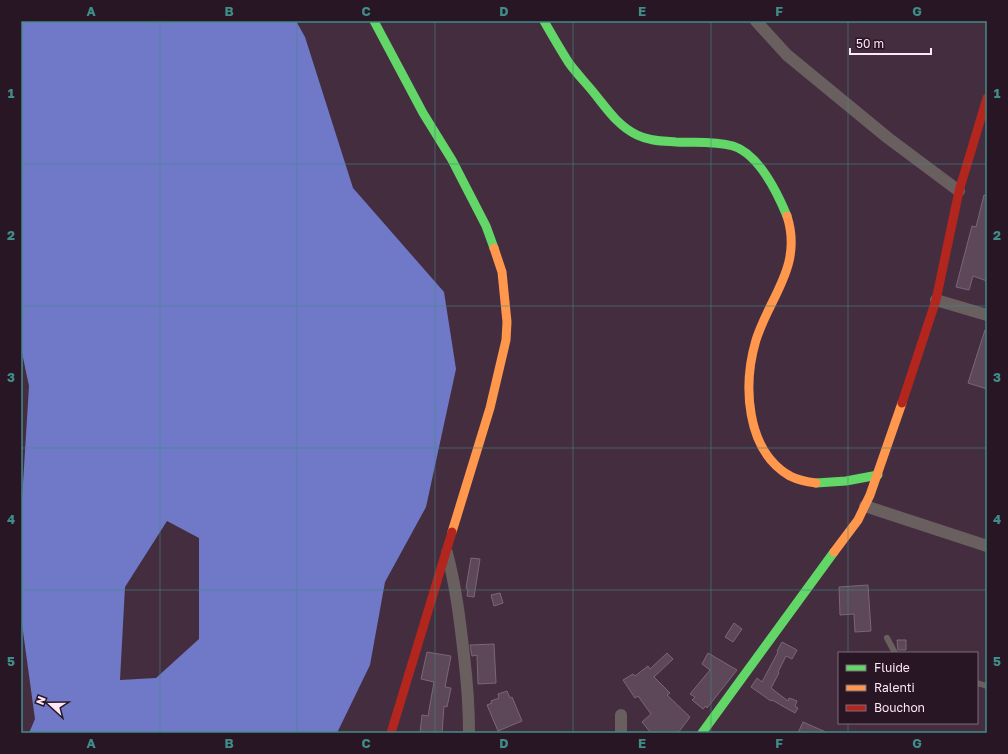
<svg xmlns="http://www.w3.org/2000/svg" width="1008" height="754" font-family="'Golos Text',sans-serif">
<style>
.water{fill:#6f79c7;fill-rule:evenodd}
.building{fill:#5c4858;stroke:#7b6676}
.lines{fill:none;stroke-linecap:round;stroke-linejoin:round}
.lane{stroke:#6a5f5f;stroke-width:6}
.street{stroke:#6a5f5f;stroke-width:12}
.fast{stroke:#63d668;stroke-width:9}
.slow{stroke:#ff974d;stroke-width:9}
.jam{stroke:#b3261e;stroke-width:9}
.grid{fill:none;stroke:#3f8d89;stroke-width:1;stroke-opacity:0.55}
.neatline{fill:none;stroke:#3f8d89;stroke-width:1.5}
.grid-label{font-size:13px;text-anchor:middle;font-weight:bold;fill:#3f8d89}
</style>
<rect width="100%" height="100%" fill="#452d40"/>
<path class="water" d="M 21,21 L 296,21 L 305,37 L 353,188 L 444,292 L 456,369 L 426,507 L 385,582 L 370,665 L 337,733 L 29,733 L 35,719 L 21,617 L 21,516 L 29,386 L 21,348 ZM 167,521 L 199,538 L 199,639 L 156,678 L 120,680 L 125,587 Z"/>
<path class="building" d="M 984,195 L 987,196 L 987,281 L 973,276 L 969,290 L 956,287 L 972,226 L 976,227 Z
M 985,330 L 987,331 L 987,389 L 968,383 Z
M 471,558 L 480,559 L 474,597 L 467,596 L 468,589 L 466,588 Z
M 868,585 L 871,631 L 855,632 L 854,614 L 840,615 L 839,587 Z
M 500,593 L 503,603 L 494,606 L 491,595 Z
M 734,623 L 742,629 L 733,642 L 725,637 Z
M 897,640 L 906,640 L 906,650 L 898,650 Z
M 782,642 L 797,650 L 792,659 L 786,656 L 778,672 L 779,673 L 771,688 L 788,701 L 789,698 L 797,701 L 795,706 L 798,708 L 795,713 L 772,700 L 771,701 L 751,687 L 757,678 L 762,682 L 778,652 L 777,651 Z
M 494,644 L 496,683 L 478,684 L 477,655 L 472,656 L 470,645 Z
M 427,652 L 451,656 L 445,687 L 451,688 L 447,707 L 444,706 L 442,733 L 420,733 L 422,715 L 428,716 L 434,682 L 421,679 Z
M 667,653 L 673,659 L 654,677 L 670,693 L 667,695 L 690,717 L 678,733 L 651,733 L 642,722 L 651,714 L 638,696 L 635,698 L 623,680 L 633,674 L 635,676 L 648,666 L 650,669 Z
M 708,653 L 737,670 L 707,708 L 706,706 L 703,709 L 692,700 L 695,697 L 690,694 L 710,670 L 702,664 Z
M 507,691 L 510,698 L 512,697 L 522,721 L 498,731 L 487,705 L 492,703 L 491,701 L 499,698 L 498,694 Z
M 803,722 L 828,733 L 798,733 Z"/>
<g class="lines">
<path class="lane" d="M 887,638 L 895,653
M 977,683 L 987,686"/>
<path class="street" d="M 756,21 L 787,55 L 888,138 L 959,191
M 936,300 L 987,315
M 865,506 L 987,546
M 447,553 C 456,587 460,621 464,656 C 467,681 469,708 469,733
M 621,733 L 621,715"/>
<path class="fast" d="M 374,21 L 423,113 L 452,160 L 486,226 L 494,248
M 544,21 C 552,35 560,49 569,63 C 577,74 586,83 594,93 C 607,109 618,126 637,135 C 649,141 663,141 676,142 C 695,143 714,141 733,146 C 759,154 777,192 787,216
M 816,483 L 846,481 L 878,475
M 702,733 L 834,552"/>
<path class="slow" d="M 787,216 C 803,266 770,296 756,340 C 743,384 745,450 790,476 C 798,480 807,482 816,483
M 452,532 L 490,408 L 506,340 L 507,322 L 502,272 L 494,248
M 834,552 L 858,520 L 870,495 L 902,403"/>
<path class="jam" d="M 902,403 L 936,300 L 959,191 L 987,98
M 391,733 L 452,532"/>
</g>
<path class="grid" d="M 160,21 L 160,733M 297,21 L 297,733M 435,21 L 435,733M 573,21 L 573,733M 711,21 L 711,733M 848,21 L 848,653M 21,164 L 987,164M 21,306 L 987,306M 21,448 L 987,448M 21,590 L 987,590M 848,723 L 848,733"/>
<rect width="1008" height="754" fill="none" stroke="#291625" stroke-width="44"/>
<rect x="838" y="652" width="140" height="72" fill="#291625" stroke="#7e6a79"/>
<rect x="846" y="665" width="20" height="6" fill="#63d668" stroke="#7e6a79"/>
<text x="874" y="672" font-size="12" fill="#fee7f7">Fluide</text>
<rect x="846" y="685" width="20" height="6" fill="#ff974d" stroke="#7e6a79"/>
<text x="874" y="692" font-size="12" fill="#fee7f7">Ralenti</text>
<rect x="846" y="705" width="20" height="6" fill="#b3261e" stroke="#7e6a79"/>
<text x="874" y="712" font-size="12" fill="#fee7f7">Bouchon</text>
<g transform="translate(50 704) rotate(291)" stroke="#291625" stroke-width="3" paint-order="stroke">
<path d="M0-3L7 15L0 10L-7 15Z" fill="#fee7f7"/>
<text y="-6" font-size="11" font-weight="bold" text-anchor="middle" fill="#fee7f7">N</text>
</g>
<path d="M850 48v6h81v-6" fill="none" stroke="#fee7f7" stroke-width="2"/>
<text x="856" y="48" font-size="12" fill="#fee7f7" stroke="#291625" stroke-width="3" paint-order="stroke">50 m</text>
<rect x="22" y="22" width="964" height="710" class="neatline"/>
<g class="grid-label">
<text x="91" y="16">A</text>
<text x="229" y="16">B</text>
<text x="366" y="16">C</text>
<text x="504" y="16">D</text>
<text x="642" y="16">E</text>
<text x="779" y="16">F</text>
<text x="917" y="16">G</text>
<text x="11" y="98">1</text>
<text x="997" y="98">1</text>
<text x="11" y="240">2</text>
<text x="997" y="240">2</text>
<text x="11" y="382">3</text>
<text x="997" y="382">3</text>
<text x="11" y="524">4</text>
<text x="997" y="524">4</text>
<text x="11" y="666">5</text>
<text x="997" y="666">5</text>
<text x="91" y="748">A</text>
<text x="229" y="748">B</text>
<text x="366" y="748">C</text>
<text x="504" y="748">D</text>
<text x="642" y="748">E</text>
<text x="779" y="748">F</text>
<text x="917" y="748">G</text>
</g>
</svg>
